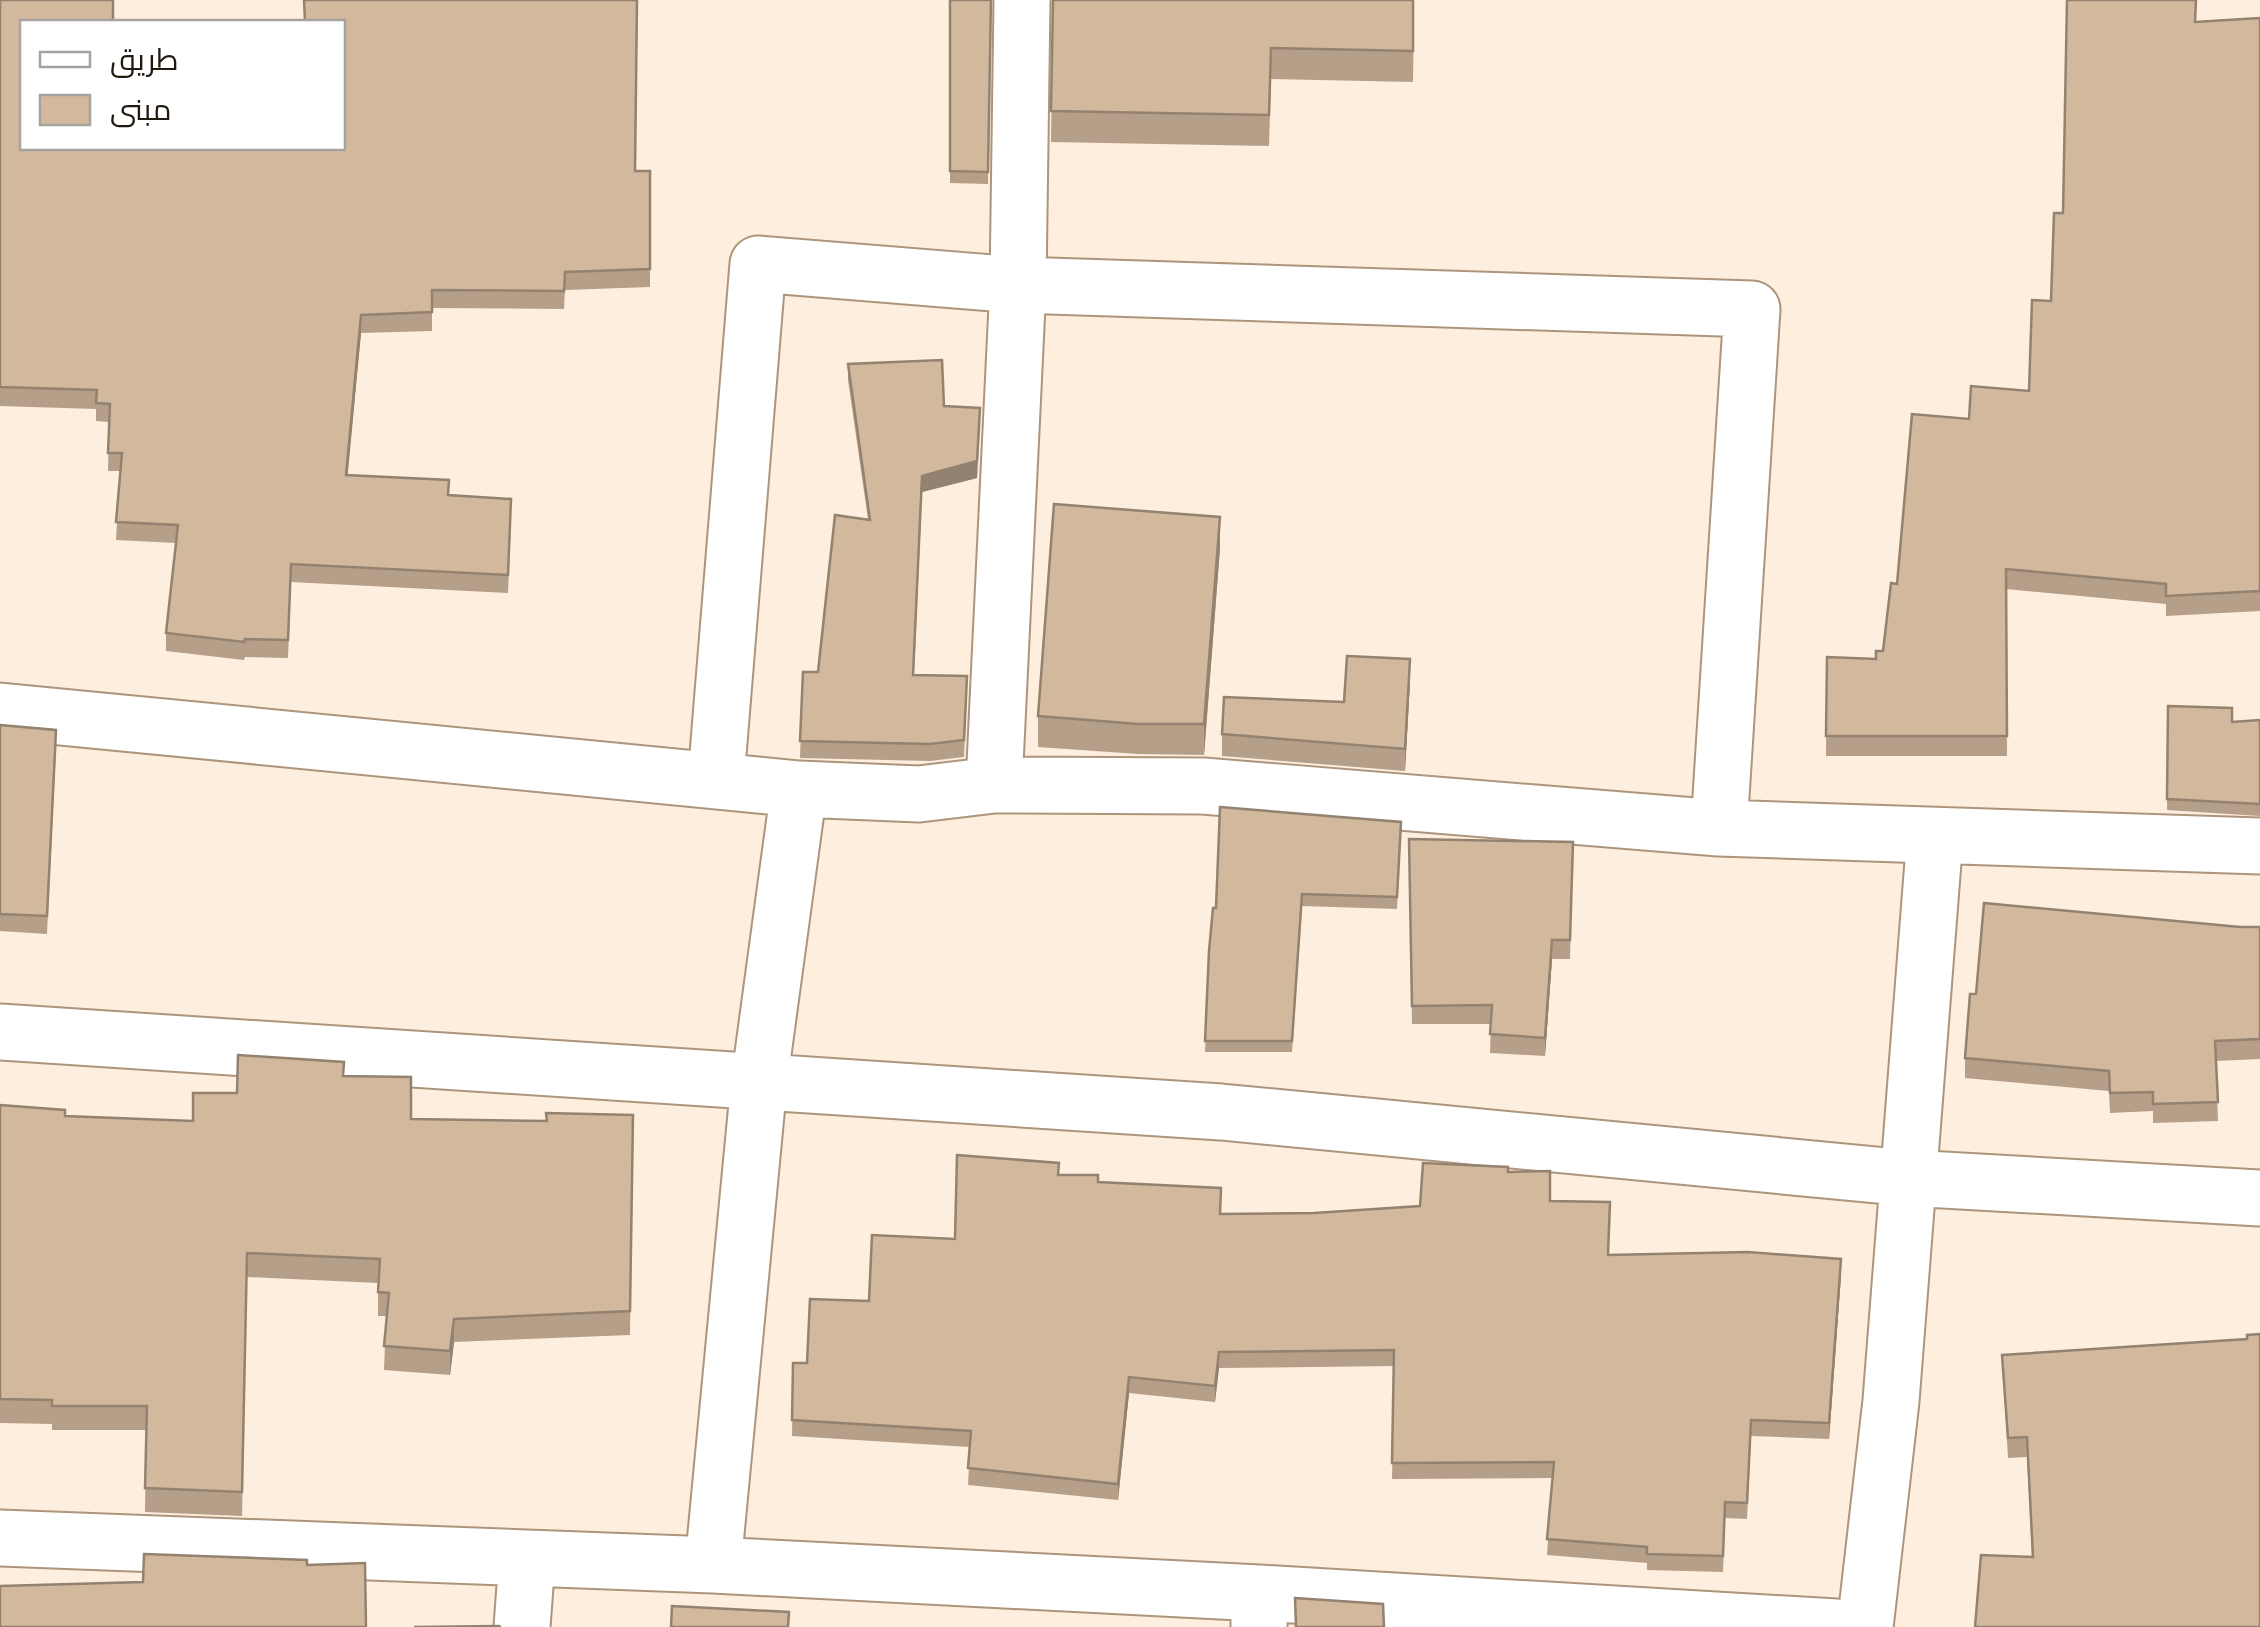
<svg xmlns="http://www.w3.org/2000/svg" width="2260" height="1627" font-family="'IBM Plex Sans',Cairo,sans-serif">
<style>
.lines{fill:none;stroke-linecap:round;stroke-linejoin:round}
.street-casing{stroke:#ad957b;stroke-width:59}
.street{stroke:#fff;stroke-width:55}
.wall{fill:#b59f88}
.shaded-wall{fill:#93826f}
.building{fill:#d2b99e;stroke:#93826f;stroke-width:2.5}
</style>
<rect width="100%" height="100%" fill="#feeede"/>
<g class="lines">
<g class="street-casing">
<path id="street" d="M 0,711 L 799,789 L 919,794 L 994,785 L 1203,786 L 1719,828 L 2260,846
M 716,779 L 758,264 L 1018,285 L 1752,309 L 1719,828
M 994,785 L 1018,285 L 1022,0
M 0,1032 L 1221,1112 L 1908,1178 L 2260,1198
M 0,1538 L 713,1565 L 1259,1593 L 1259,1627
M 713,1565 L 759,1083 L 799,789
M 1259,1593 L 1836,1627
M 522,1627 L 527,1559
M 1865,1627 L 1891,1401 L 1935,836"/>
</g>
<use href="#street" class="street"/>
</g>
<path class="wall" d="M 0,0 L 22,148 L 650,171 L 650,287 L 565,290 L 564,309 L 432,308 L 432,331 L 361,333 L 347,475 L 449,495 L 511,517 L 508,593 L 291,582 L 288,658 L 245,657 L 244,660 L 166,651 L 166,633 L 176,543 L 116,540 L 120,471 L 108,471 L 109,422 L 96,421 L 96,409 L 0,406 Z
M 950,0 L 991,0 L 988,184 L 950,183 Z
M 1053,0 L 1414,0 L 1413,82 L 1271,79 L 1269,146 L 1051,142 Z
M 2260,18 L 2260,611 L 2166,616 L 2166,604 L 2006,589 L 2007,756 L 1826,756 L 1827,657 L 1876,659 L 1883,651 L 1897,584 L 1969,419 L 2029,391 L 2051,301 L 2063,213 L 2196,22 Z
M 848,364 L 944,406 L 980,425 L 977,478 L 922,492 L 914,675 L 967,693 L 964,757 L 930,761 L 800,758 L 803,672 L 818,672 L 868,519 L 848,380 Z
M 1220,548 L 1204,755 L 1138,754 L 1038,747 L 1038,716 Z
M 1410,681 L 1405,771 L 1222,756 L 1222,734 L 1344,702 Z
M 2168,706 L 2232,722 L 2260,720 L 2260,816 L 2167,810 Z
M 0,725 L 56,748 L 47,934 L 0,931 Z
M 1401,834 L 1397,909 L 1302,906 L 1292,1052 L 1205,1052 L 1209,951 L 1216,908 Z
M 1409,839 L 1573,842 L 1570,959 L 1552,959 L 1545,1056 L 1490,1053 L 1491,1024 L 1412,1024 Z
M 2240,927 L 2260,927 L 2260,1059 L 2216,1061 L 2218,1121 L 2153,1123 L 2153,1111 L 2110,1113 L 2109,1091 L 1965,1078 L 1965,1058 L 1976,994 Z
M 344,1076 L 411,1119 L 546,1121 L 633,1115 L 630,1335 L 454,1342 L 450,1375 L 384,1370 L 386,1316 L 378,1316 L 378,1283 L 247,1277 L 242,1516 L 145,1512 L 146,1430 L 52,1430 L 52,1424 L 0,1423 L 0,1105 L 65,1116 L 193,1121 L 237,1093 Z
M 1508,1172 L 1550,1201 L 1609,1255 L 1841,1275 L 1829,1439 L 1751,1436 L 1747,1519 L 1725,1518 L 1723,1572 L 1647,1570 L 1647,1563 L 1547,1555 L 1552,1478 L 1392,1479 L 1394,1366 L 1219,1368 L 1215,1402 L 1129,1393 L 1118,1500 L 968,1485 L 970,1447 L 792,1436 L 793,1363 L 807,1363 L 869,1301 L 955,1239 L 1059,1175 L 1098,1182 L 1221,1214 L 1314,1213 L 1420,1206 Z
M 2260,1334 L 2032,1557 L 2027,1457 L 2008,1458 L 2002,1355 L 2247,1339 Z"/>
<path class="shaded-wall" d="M 361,315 L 361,333 L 346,493 L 346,475 Z
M 980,408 L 977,478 L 922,492 L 922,476 Z
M 1220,517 L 1220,548 L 1204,755 L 1204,724 Z
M 1410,659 L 1410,681 L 1405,771 L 1405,749 Z
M 1552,940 L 1552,959 L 1545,1056 L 1545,1038 Z
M 1841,1259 L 1841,1275 L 1829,1439 L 1829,1423 Z
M 454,1319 L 454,1342 L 450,1375 L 450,1351 Z
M 1219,1352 L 1219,1368 L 1215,1402 L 1215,1386 Z
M 1129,1377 L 1129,1393 L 1118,1500 L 1118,1484 Z"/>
<path class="building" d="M 0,0 L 113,0 L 113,22 L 22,22 L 22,148 L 342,148 L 342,22 L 305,22 L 304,0 L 637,0 L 635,171 L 650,171 L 650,269 L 565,272 L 564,291 L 432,290 L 432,312 L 361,315 L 346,475 L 449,480 L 448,495 L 511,499 L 508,575 L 291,564 L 288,640 L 245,639 L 244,642 L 166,633 L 178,525 L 116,522 L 122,453 L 108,453 L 110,404 L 96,403 L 97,390 L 0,387 Z
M 950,0 L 991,0 L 988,172 L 950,171 Z
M 1053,0 L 1413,0 L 1413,51 L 1271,48 L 1269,115 L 1051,111 Z
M 2067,0 L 2196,0 L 2195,22 L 2260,18 L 2260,591 L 2166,596 L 2166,584 L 2006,569 L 2007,736 L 1826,736 L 1827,657 L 1876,659 L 1876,651 L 1883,651 L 1891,583 L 1897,584 L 1912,414 L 1969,419 L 1971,386 L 2029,391 L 2032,300 L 2051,301 L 2054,213 L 2063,213 Z
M 942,360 L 944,406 L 980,408 L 977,461 L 922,476 L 913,675 L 967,676 L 964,740 L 930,744 L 800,741 L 803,672 L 818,672 L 835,515 L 870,520 L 848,364 Z
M 1054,504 L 1220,517 L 1204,724 L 1138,724 L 1038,716 Z
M 1347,656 L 1410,659 L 1405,749 L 1222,734 L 1224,697 L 1344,702 Z
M 2168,706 L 2232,708 L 2232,722 L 2260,720 L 2260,804 L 2167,799 Z
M 0,725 L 56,730 L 47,916 L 0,914 Z
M 1220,807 L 1401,822 L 1397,897 L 1302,894 L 1292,1041 L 1205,1041 L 1209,951 L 1213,908 L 1216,908 Z
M 1409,839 L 1573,842 L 1570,940 L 1552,940 L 1545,1038 L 1490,1034 L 1492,1005 L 1412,1006 Z
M 1984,903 L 2240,927 L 2260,927 L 2260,1039 L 2215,1041 L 2218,1102 L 2153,1104 L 2153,1092 L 2110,1093 L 2109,1071 L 1965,1058 L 1970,994 L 1976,994 Z
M 238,1055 L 344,1062 L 343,1076 L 411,1077 L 411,1119 L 547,1121 L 546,1113 L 633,1115 L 630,1311 L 454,1319 L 450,1351 L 384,1346 L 389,1293 L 378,1292 L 380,1259 L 247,1253 L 242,1492 L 145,1488 L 147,1406 L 52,1406 L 52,1400 L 0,1399 L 0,1105 L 65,1110 L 65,1116 L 193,1121 L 193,1093 L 237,1093 Z
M 957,1155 L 1059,1163 L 1058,1175 L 1098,1175 L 1098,1182 L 1221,1188 L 1220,1214 L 1314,1213 L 1420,1206 L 1423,1163 L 1508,1167 L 1508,1172 L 1550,1171 L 1550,1201 L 1610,1202 L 1608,1255 L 1748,1252 L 1841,1259 L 1829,1423 L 1751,1420 L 1747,1503 L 1725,1502 L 1723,1556 L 1647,1554 L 1647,1547 L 1547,1539 L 1554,1462 L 1392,1463 L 1394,1350 L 1219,1352 L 1215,1386 L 1129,1377 L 1118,1484 L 968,1468 L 971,1431 L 792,1420 L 793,1363 L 807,1363 L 810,1299 L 869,1301 L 872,1235 L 955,1239 Z
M 2260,1334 L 2260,1627 L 1975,1627 L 1981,1555 L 2033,1557 L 2027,1437 L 2008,1438 L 2002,1355 L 2247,1339 L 2247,1335 Z
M 144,1554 L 307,1560 L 307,1565 L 365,1563 L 366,1627 L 0,1627 L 0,1586 L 143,1582 Z
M 1295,1598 L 1383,1604 L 1384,1627 L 1296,1627 Z
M 672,1606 L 789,1612 L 788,1627 L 671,1627 Z
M 499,1626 L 500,1627 L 414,1627 Z"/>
<rect x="20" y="20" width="325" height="130" fill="#ffffff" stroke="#a6a39f" stroke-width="2.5"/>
<rect x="40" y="52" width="50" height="15" fill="#ffffff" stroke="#a6a39f" stroke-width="2.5"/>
<text x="110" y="70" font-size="30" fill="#21180e">طريق</text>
<rect x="40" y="95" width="50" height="30" fill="#d2b99e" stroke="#a6a39f" stroke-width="2.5"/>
<text x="110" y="120" font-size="30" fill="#21180e">مبنى</text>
</svg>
